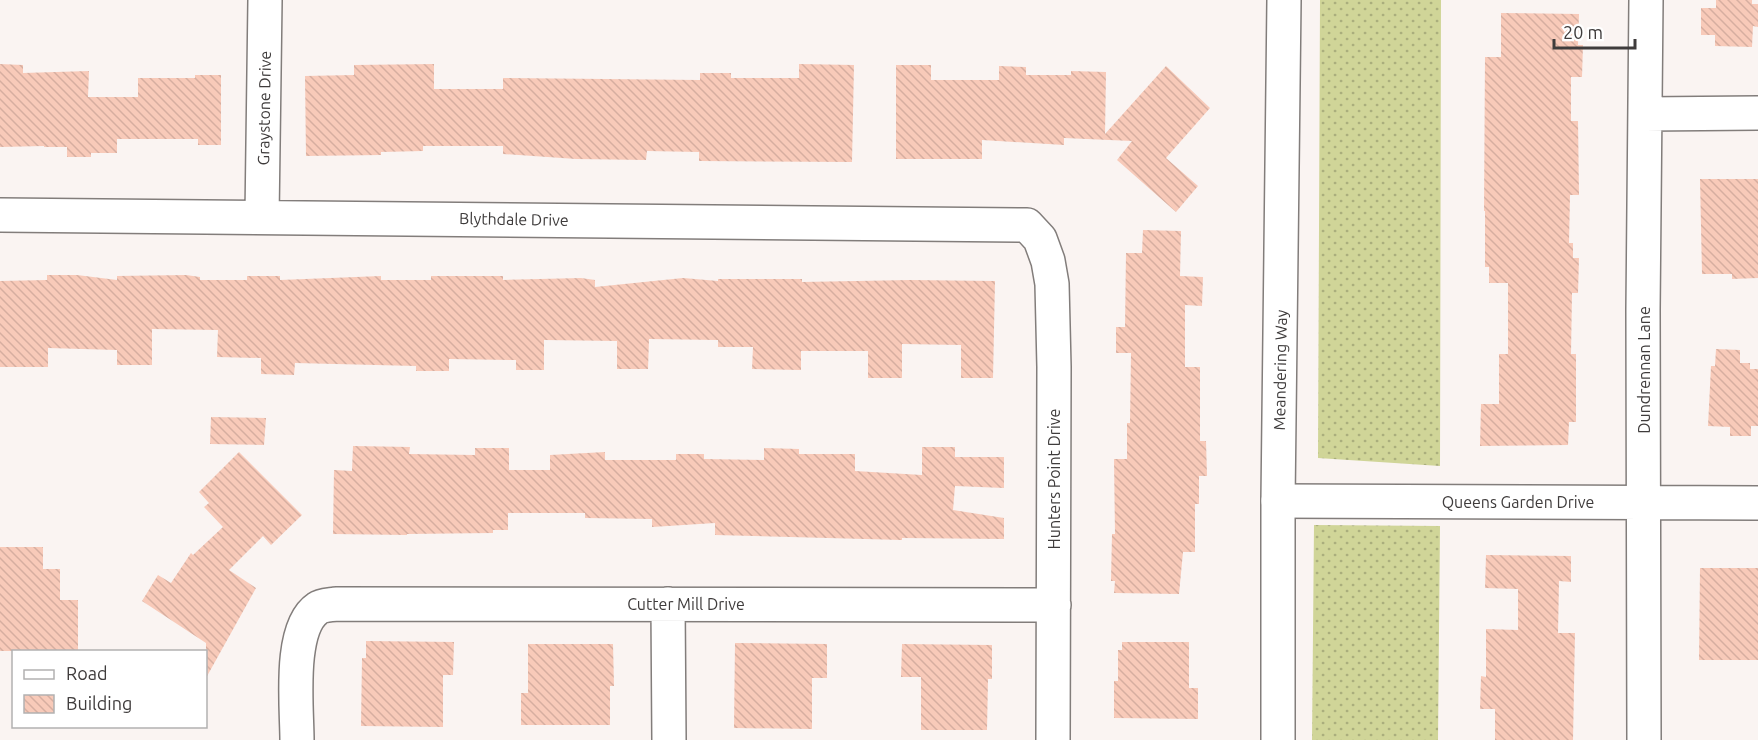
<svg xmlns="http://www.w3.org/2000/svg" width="1758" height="740" font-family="Ubuntu,sans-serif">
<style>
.grass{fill:url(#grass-dots)}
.building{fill:url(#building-back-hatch)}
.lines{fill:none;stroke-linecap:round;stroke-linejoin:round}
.minor-casing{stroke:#827d7b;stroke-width:36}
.tertiary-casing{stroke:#827d7b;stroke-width:36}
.minor{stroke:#fff;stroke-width:33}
.tertiary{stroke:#fff;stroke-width:33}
.labels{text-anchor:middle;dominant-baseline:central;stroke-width:6;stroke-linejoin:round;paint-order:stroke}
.street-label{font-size:16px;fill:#3f3c3c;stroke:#fff}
</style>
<defs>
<pattern id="grass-dots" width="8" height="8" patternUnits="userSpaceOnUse" patternTransform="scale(1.5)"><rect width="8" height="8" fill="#d0d598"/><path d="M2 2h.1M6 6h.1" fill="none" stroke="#aaae7d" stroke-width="1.8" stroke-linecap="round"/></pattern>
<pattern id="building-back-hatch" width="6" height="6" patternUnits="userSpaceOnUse" patternTransform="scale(1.5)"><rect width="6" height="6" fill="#f8cab9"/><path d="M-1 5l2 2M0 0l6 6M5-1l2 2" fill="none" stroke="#d6aea0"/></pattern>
</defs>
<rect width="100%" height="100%" fill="#faf4f2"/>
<path class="grass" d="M 1320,0 L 1441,0 L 1440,466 L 1318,458 Z
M 1314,525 L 1440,526 L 1438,740 L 1312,740 Z"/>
<path class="building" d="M 1716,0 L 1752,0 L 1752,4 L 1758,4 L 1758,27 L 1753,26 L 1752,47 L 1715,46 L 1715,35 L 1701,35 L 1701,8 L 1716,8 Z
M 1501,13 L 1579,14 L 1578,45 L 1583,45 L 1582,77 L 1571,77 L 1571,121 L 1578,121 L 1579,195 L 1570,195 L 1569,243 L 1573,243 L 1573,258 L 1579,258 L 1578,293 L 1572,293 L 1571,354 L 1576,354 L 1576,422 L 1569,422 L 1568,445 L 1480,446 L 1481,404 L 1499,404 L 1499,354 L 1508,354 L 1508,283 L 1489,283 L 1489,267 L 1485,267 L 1485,211 L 1484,211 L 1485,57 L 1501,57 Z
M 0,64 L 23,65 L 23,73 L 89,71 L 88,97 L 138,97 L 138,78 L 195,78 L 195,75 L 221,75 L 221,145 L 198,145 L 198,139 L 117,139 L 117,153 L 91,153 L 91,157 L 67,157 L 67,147 L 44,147 L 44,146 L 0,147 Z
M 434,64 L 434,89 L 503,89 L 503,78 L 700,80 L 700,73 L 731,73 L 731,78 L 799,78 L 799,64 L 854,65 L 852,162 L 699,161 L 699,152 L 647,151 L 646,160 L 576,159 L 503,154 L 503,146 L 423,146 L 423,151 L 381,152 L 381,155 L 306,156 L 305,76 L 354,75 L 354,65 Z
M 896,65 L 931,65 L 931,80 L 999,80 L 999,66 L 1026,67 L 1026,75 L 1071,75 L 1071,71 L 1106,72 L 1105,134 L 1166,66 L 1210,108 L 1166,158 L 1198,186 L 1176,212 L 1117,160 L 1132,141 L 1064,138 L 1064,145 L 982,140 L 982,159 L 896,159 Z
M 1700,179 L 1758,179 L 1758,278 L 1732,279 L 1732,274 L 1702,274 Z
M 1143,230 L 1181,231 L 1180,276 L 1203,277 L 1202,306 L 1185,305 L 1185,367 L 1200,367 L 1200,441 L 1206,441 L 1207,476 L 1199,476 L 1199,504 L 1195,504 L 1195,552 L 1183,552 L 1179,594 L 1114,593 L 1115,581 L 1111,581 L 1112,534 L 1115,534 L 1114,459 L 1127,459 L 1127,423 L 1130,423 L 1131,353 L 1116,353 L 1116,327 L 1125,327 L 1126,253 L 1142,253 Z
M 47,275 L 77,275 L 117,280 L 117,276 L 186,275 L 200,277 L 200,280 L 247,280 L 247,276 L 280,276 L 280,280 L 381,276 L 381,280 L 431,280 L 431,276 L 503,276 L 503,280 L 581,278 L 595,280 L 595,287 L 683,278 L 718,281 L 718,279 L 802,279 L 802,282 L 910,280 L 995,281 L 993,378 L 961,378 L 961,345 L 902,344 L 902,378 L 868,378 L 868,351 L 801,351 L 801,370 L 752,369 L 753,347 L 718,347 L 718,340 L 649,339 L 648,369 L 617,369 L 617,341 L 544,340 L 544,370 L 516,370 L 516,360 L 449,359 L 449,371 L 416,371 L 416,366 L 295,363 L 294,375 L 261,374 L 261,358 L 217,357 L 218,330 L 152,329 L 152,365 L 117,365 L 117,350 L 48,348 L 48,367 L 0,367 L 0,281 L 47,280 Z
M 1716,349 L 1740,350 L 1740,363 L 1750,363 L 1750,369 L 1758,369 L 1758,426 L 1751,426 L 1751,436 L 1730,436 L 1730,427 L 1708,426 L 1711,366 L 1715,366 Z
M 211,417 L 266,418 L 264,445 L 210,444 Z
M 353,446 L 410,447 L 409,454 L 475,455 L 475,448 L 509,448 L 509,470 L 550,470 L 550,455 L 605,452 L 605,460 L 676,460 L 676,454 L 704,454 L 704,459 L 764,460 L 764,448 L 799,449 L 799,454 L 855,454 L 855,471 L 922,475 L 922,447 L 955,447 L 955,457 L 1004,457 L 1004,488 L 955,486 L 953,510 L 1004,518 L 1004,539 L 902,538 L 902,540 L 715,535 L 715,523 L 652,527 L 652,519 L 585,518 L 585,513 L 508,513 L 508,530 L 493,530 L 493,533 L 407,534 L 407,535 L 333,534 L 334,470 L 352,471 Z
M 239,452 L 302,515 L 271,545 L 263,536 L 229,570 L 256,588 L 206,678 L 206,643 L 142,601 L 158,575 L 171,583 L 191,553 L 193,555 L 223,527 L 204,507 L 209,503 L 199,492 Z
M 0,547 L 43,547 L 43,569 L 60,569 L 60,600 L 78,600 L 78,651 L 0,651 Z
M 1486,555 L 1571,556 L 1571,582 L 1559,581 L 1558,633 L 1575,633 L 1573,740 L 1495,740 L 1495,709 L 1480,709 L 1481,676 L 1486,677 L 1486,629 L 1518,630 L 1518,589 L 1485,588 Z
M 1700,568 L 1758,568 L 1758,660 L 1699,660 Z
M 366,641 L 454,642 L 453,675 L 443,675 L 443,727 L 361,726 L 362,658 L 366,658 Z
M 1122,642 L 1189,642 L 1189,688 L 1198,688 L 1198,719 L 1114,718 L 1114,681 L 1118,681 L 1118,650 L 1122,650 Z
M 735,643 L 827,644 L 827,678 L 812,678 L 812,729 L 734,728 Z
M 528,644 L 613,644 L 614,686 L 610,686 L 610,725 L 521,725 L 521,693 L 528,693 Z
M 902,644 L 992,645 L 992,679 L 988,679 L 987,730 L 921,730 L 921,677 L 901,677 Z"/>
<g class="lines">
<g class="minor-casing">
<path id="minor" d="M 1645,114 L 1758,113
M 0,215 L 1027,225 L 1040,239 L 1048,261 L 1052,284 L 1054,367 L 1053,740
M 262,217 L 265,0
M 1278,501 L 1758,503
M 668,604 L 669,740
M 297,740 C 297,707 288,628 318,608 C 322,605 331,605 336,604 L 1054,605
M 1644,740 L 1643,310 L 1646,0"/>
</g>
<g class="tertiary-casing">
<path id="tertiary" d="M 1278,740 L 1278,501 L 1284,0"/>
</g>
<use href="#minor" class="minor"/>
<use href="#tertiary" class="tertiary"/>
</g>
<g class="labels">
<g class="street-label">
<text transform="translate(264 108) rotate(-89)">Graystone Drive</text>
<text transform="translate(514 219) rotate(1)">Blythdale Drive</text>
<text transform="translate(1280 370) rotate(-89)">Meandering Way</text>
<text transform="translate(1644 370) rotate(-90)">Dundrennan Lane</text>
<text transform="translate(1054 479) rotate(-90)">Hunters Point Drive</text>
<text x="1518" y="502">Queens Garden Drive</text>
<text x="686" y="604">Cutter Mill Drive</text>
</g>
</g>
<rect x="12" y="650" width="195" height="78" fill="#ffffff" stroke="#b2b1b1" stroke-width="1.5"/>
<rect x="24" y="670" width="30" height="9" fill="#ffffff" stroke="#b2b1b1" stroke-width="1.5"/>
<text x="66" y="680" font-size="18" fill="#3f3c3c">Road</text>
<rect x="24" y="695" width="30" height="18" fill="url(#building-back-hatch)" stroke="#b2b1b1" stroke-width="1.5"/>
<text x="66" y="710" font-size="18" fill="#3f3c3c">Building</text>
<path d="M1554 39v9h81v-9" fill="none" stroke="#3f3c3c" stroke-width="3"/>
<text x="1563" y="39" font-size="18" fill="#3f3c3c" stroke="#ffffff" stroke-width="4.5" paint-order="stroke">20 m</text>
</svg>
